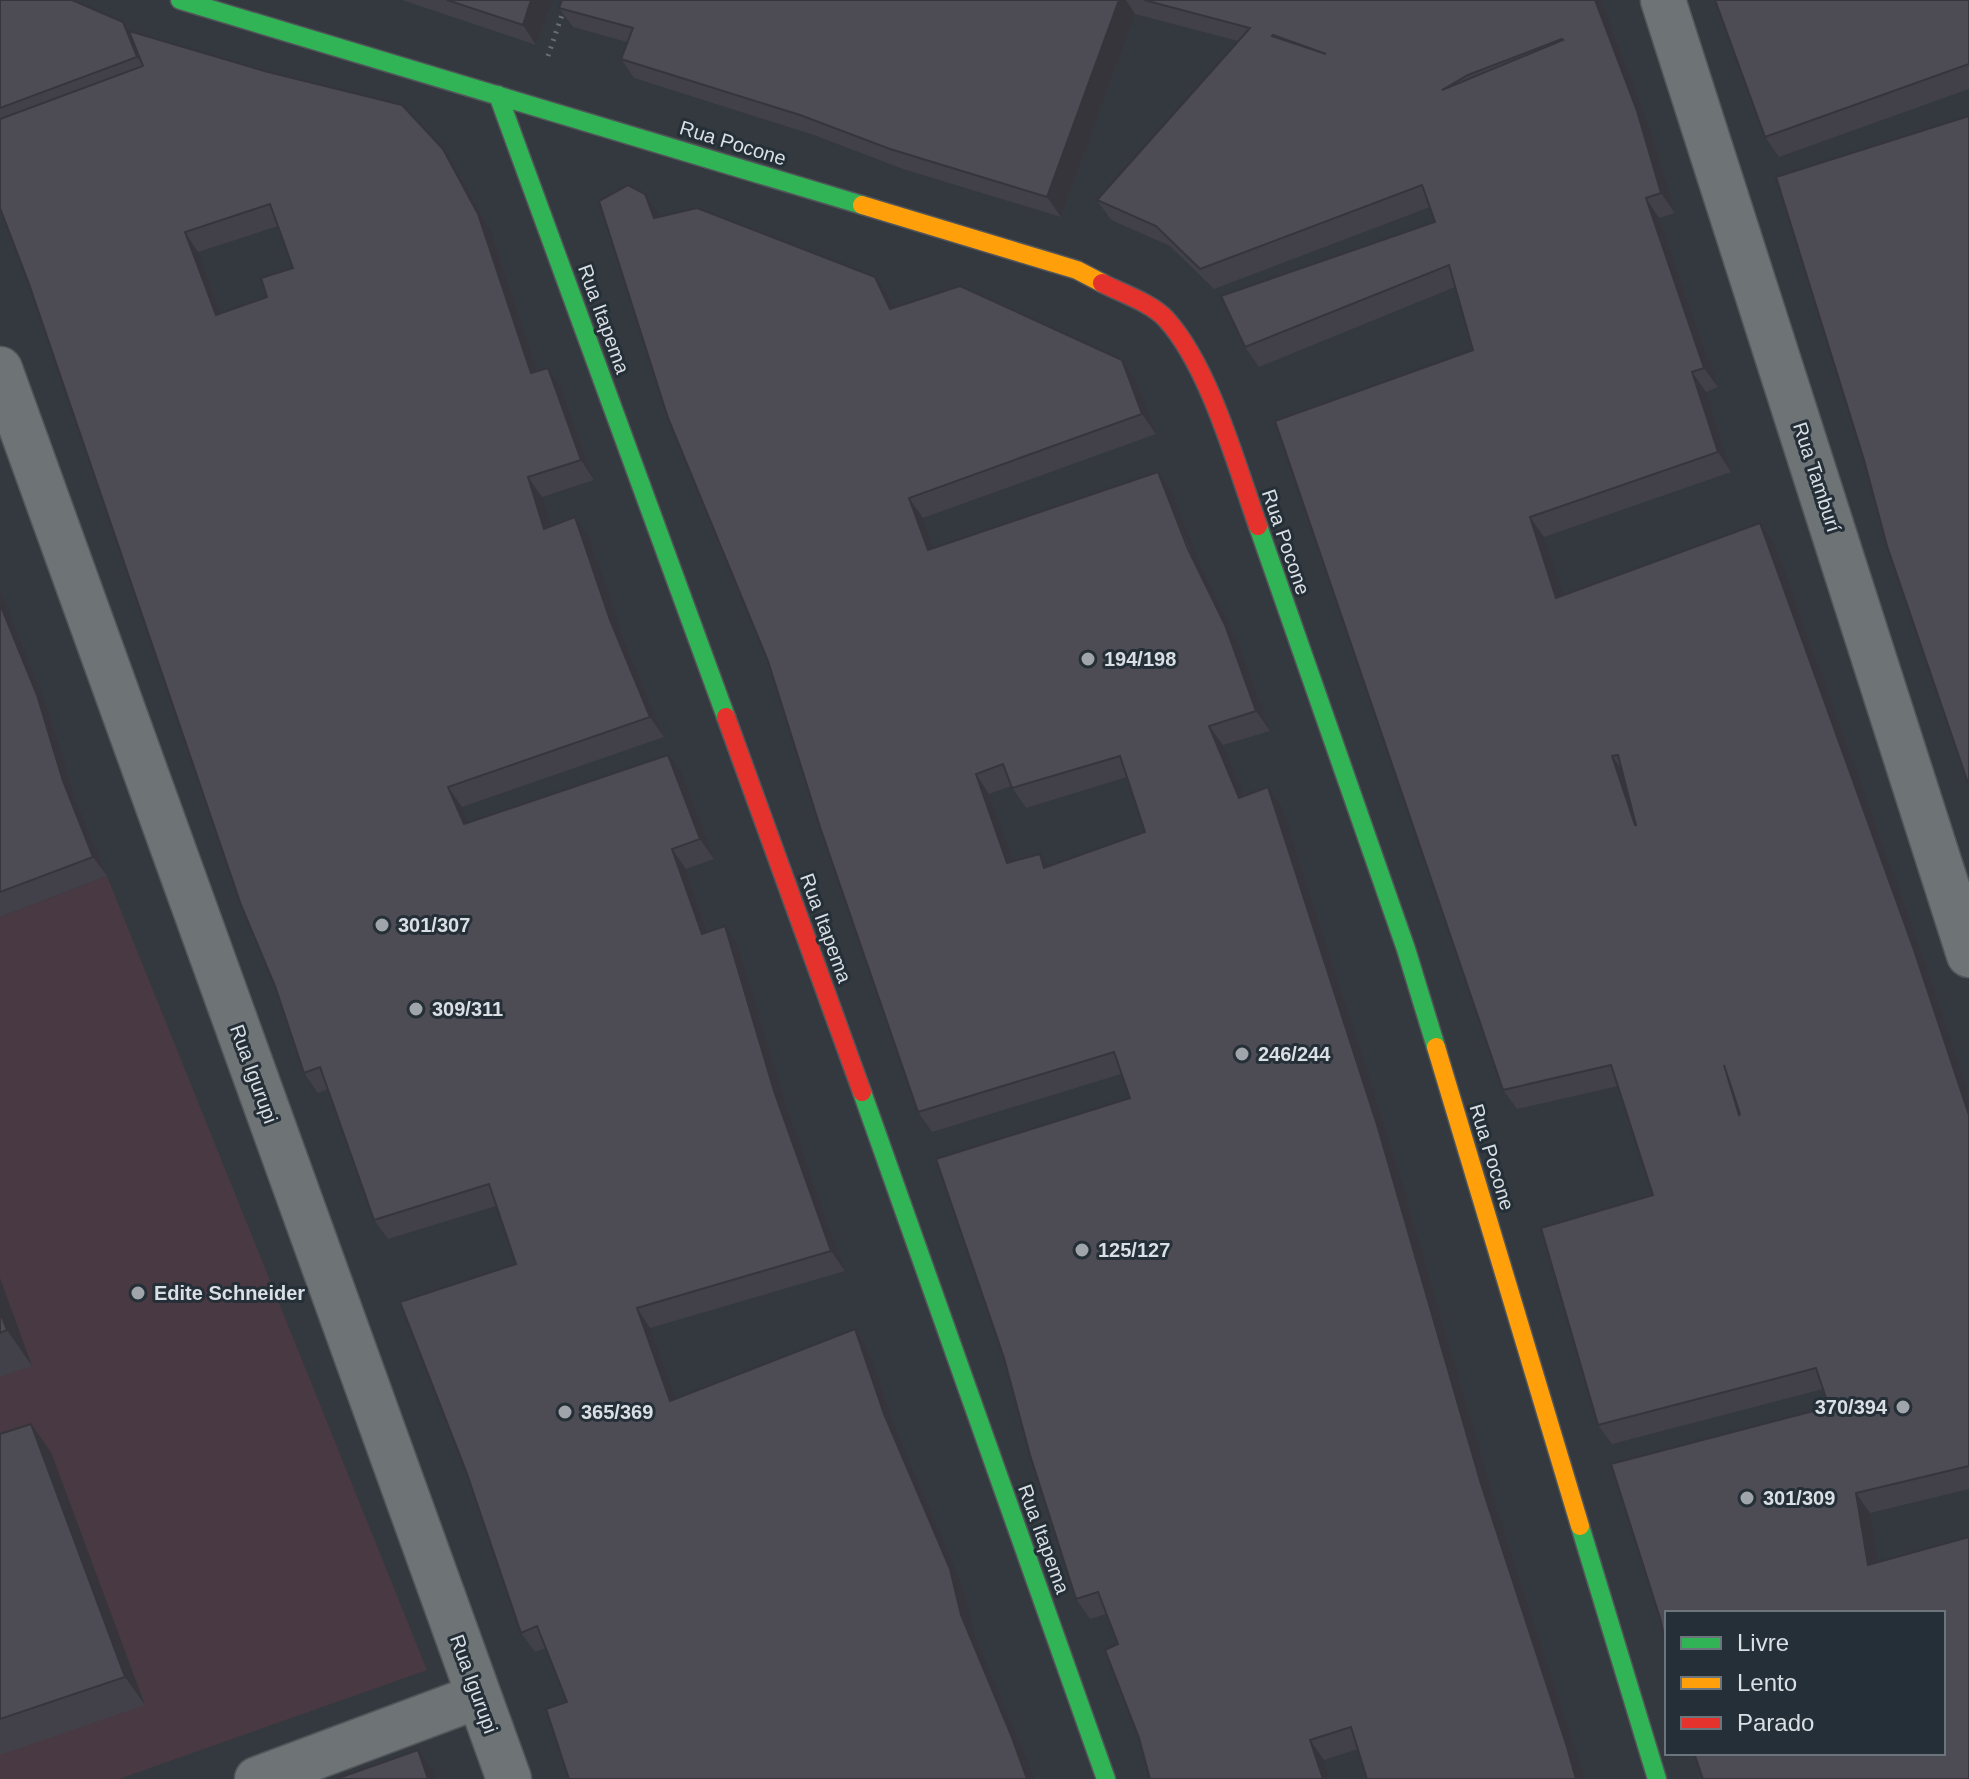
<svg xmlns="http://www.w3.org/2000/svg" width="1969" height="1779" font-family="Arial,sans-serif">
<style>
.education{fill:#493942}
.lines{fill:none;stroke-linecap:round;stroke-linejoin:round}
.street-casing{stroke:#52565a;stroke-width:47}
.fast-casing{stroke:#52565a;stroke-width:21}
.slow-casing{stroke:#52565a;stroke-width:21}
.jam-casing{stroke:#52565a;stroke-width:21}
.path{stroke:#696d70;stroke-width:5;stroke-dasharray:2 6;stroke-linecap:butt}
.street{stroke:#6e7376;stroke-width:44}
.fast{stroke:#30b455;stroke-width:18}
.slow{stroke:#ff9f0a;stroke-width:18}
.jam{stroke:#e5322d;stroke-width:18}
.wall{fill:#424149;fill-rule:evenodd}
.shaded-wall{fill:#36353c}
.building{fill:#4d4c55;stroke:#36353c;stroke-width:2;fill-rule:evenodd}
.poi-dot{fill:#9fa5aa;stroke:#252f37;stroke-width:3}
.labels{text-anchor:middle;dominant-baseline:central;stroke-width:6;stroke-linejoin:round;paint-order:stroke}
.street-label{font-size:20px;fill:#d9dfe4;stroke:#252f37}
.poi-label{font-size:20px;font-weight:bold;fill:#d9dfe4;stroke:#252f37;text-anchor:start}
</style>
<rect width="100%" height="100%" fill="#33393e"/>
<path class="education" d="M 107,876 L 427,1670 L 119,1779 L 0,1779 L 0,917 Z"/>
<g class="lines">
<g class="street-casing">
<path id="street" d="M 1663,0 L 1969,955
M 0,369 L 509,1779
M 257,1779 L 479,1696"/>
</g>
<g class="fast-casing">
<path id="fast" d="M 180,0 L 862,205
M 498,95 L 726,717
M 1258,526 L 1406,949 L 1436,1047
M 862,1092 L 1106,1779
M 1580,1526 L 1657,1779"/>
</g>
<g class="slow-casing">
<path id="slow" d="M 862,205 L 1077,270 L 1102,283
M 1436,1047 L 1580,1526"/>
</g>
<g class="jam-casing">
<path id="jam" d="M 1102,283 C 1121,293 1152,303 1166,319 C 1209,366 1236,464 1258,526
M 726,717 L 862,1092"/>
</g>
<path class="path" d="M 548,56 L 567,0"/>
<use href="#street" class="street"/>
<use href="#fast" class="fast"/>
<use href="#slow" class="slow"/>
<use href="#jam" class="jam"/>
</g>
<path class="wall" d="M 0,0 L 123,22 L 129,31 L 443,149 L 456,169 L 492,233 L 537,371 L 548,368 L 561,387 L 594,480 L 542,497 L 551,527 L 589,537 L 624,640 L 664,737 L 462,807 L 468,822 L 682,774 L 714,859 L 686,869 L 708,932 L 725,926 L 738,946 L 788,1111 L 845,1271 L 650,1328 L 676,1398 L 855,1329 L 868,1349 L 898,1434 L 964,1589 L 975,1635 L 1025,1755 L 567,1702 L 546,1648 L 535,1652 L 521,1633 L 516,1264 L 496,1206 L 388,1239 L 374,1220 L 328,1089 L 318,1093 L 304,1073 L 275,986 L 29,284 L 0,208 ZM 278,226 L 293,268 L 267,297 L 222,313 L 198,252 Z
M 402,0 L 552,0 L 536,45 Z
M 562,0 L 1601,0 L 1651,131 L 1675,213 L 1659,218 L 1718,387 L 1706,392 L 1731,472 L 1544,537 L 1562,595 L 1760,523 L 1774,542 L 1928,970 L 1969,1093 L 1969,1489 L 1870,1513 L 1878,1562 L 1969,1779 L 1667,1613 L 1829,1407 L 1823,1389 L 1612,1444 L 1598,1425 L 1653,1195 L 1618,1086 L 1517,1109 L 1503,1090 L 1473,350 L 1455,287 L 1259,367 L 1245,347 L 1435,222 L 1430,207 L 1214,289 L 1170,246 L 1111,220 L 1097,200 L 1238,41 L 1135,14 L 1061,217 L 903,169 L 814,135 L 634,78 L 621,59 L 627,42 L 573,27 L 559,8 Z
M 1969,0 L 1969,89 L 1779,157 L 1765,137 Z
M 658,214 L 660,217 L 875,277 L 889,297 L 894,308 L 1122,360 L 1136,380 L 1156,434 L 923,518 L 934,548 L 1158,472 L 1172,492 L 1202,568 L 1239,644 L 1270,731 L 1223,745 L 1244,796 L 1268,787 L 1282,807 L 1392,1148 L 1495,1503 L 1581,1767 L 1358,1749 L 1324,1760 L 1330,1779 L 1150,1779 L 1118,1644 L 1106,1614 L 1090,1619 L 1076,1599 L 1130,1098 L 1121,1074 L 932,1132 L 918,1112 ZM 1127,777 L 1145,832 L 1049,867 L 1013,862 L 989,794 L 1011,786 L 1026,808 Z
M 0,589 L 50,715 L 76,801 L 107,876 L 0,917 Z
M 0,1278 L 32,1366 L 0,1377 Z
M 31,1424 L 51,1452 L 145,1705 L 0,1755 L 0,1434 Z"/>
<path class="shaded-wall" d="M 531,0 L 552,0 L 536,45 L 523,25 Z
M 1119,0 L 1126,0 L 1135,14 L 1061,217 L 1047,197 Z
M 1595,0 L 1601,0 L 1651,131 L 1675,213 L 1661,193 Z
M 123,22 L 143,50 L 157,86 L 137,57 Z
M 443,149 L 456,169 L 492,233 L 544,393 L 531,373 Z
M 645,194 L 658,214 L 668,238 L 654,218 Z
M 1646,198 L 1659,218 L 1718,387 L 1704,368 Z
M 185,232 L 198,252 L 230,334 L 216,315 Z
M 875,277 L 889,297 L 904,329 L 890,309 Z
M 1122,360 L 1136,380 L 1156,434 L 1142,414 Z
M 548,368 L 561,387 L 594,480 L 581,460 Z
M 1692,372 L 1706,392 L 1731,472 L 1718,452 Z
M 1158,472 L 1172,492 L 1202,568 L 1239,644 L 1270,731 L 1256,711 Z
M 528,477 L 542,497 L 558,549 L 544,529 Z
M 909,498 L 923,518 L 942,570 L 928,550 Z
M 575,517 L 589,537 L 624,640 L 664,737 L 650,717 L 610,620 Z
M 1530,517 L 1544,537 L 1570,617 L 1556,598 Z
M 1760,523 L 1774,542 L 1928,970 L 1969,1093 L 1969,1115 Z
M 0,589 L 50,715 L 76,801 L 107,876 L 93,857 L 63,781 L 0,604 Z
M 1209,726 L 1223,745 L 1253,818 L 1239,798 Z
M 668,755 L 682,774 L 714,859 L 700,839 Z
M 1612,756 L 1626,775 L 1649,845 L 1635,825 Z
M 976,774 L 989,794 L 1021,883 L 1007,863 Z
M 448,787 L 462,807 L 478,844 L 464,824 Z
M 1268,787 L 1282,807 L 1392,1148 L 1495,1503 L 1585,1779 L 1576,1779 L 1481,1484 Z
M 672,849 L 686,869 L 715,953 L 702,934 Z
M 1040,854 L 1053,873 L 1044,868 Z
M 725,926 L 738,946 L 788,1111 L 845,1271 L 831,1251 L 774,1091 Z
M 0,1278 L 32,1366 L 7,1330 L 0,1312 Z
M 637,1308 L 650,1328 L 684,1420 L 670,1401 Z
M 855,1329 L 868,1349 L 898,1434 L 964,1589 L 975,1635 L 1025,1755 L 1034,1779 L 1027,1779 L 961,1615 L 884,1414 Z
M 31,1424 L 51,1452 L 145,1705 L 125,1677 Z
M 1856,1493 L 1870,1513 L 1882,1585 L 1868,1565 Z
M 1310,1740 L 1324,1760 L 1330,1779 L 1323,1779 Z
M 418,1750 L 432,1770 L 435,1779 L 428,1779 Z"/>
<path class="building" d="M 0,0 L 72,0 L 123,22 L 137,57 L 0,108 Z
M 447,0 L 531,0 L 523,25 Z
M 562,0 L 1119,0 L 1047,197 L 890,149 L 800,115 L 621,59 L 633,28 L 559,8 Z
M 1144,0 L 1595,0 L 1637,111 L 1661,193 L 1646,198 L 1704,368 L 1692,372 L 1718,452 L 1530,517 L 1556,598 L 1760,523 L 1914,950 L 1969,1115 L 1969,1466 L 1856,1493 L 1868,1565 L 1969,1537 L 1969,1779 L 1703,1779 L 1694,1753 L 1943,1753 L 1943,1613 L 1667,1613 L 1667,1650 L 1660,1618 L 1611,1464 L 1829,1407 L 1816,1368 L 1598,1425 L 1541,1228 L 1653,1195 L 1611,1065 L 1503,1090 L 1275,421 L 1473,350 L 1449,265 L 1245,347 L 1221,296 L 1435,222 L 1422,185 L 1200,269 L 1156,226 L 1097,200 L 1250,28 ZM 1273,35 L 1326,54 L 1272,36 ZM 1562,39 L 1563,40 L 1442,90 L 1468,75 ZM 1618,755 L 1636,825 L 1635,825 L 1612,756 ZM 1724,1065 L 1740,1114 L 1739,1115 Z
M 1715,0 L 1969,0 L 1969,64 L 1765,137 Z
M 129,31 L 268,72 L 402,105 L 443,149 L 478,214 L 531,373 L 548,368 L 581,460 L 528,477 L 544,529 L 575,517 L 610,620 L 650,717 L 448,787 L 464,824 L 668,755 L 700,839 L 672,849 L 702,934 L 725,926 L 774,1091 L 831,1251 L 637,1308 L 670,1401 L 855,1329 L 884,1414 L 950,1569 L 961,1615 L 1011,1735 L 1027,1779 L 569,1779 L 546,1709 L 567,1702 L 537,1626 L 521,1633 L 466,1471 L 400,1302 L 516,1264 L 489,1184 L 374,1220 L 320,1067 L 304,1073 L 275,986 L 241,905 L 29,284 L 0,208 L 0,119 L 143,66 ZM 270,204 L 293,268 L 261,278 L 267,297 L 216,315 L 185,232 Z
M 1969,116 L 1969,786 L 1887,546 L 1864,460 L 1776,177 Z
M 628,185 L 645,194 L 654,218 L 697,208 L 875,277 L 890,309 L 960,286 L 1122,360 L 1142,414 L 909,498 L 928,550 L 1158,472 L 1188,549 L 1225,625 L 1256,711 L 1209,726 L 1239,798 L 1268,787 L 1378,1128 L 1481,1484 L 1567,1747 L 1576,1779 L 1367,1779 L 1351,1727 L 1310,1740 L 1323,1779 L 1150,1779 L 1139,1738 L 1105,1650 L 1118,1644 L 1098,1592 L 1076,1599 L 1030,1455 L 1004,1358 L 936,1159 L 1130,1098 L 1114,1052 L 918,1112 L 820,827 L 768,661 L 668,418 L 599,201 ZM 1120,756 L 1145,832 L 1044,868 L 1040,854 L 1007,863 L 976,774 L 1003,764 L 1012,788 Z
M 0,604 L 37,695 L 63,781 L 93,857 L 0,892 Z
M 0,1312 L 7,1330 L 0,1333 Z
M 31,1424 L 125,1677 L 0,1719 L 0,1434 Z
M 418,1750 L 428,1779 L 336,1779 Z"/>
<g class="poi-dot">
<circle cx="1088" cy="659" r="8"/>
<circle cx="382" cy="925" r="8"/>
<circle cx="416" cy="1009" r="8"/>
<circle cx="1242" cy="1054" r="8"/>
<circle cx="1082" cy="1250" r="8"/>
<circle cx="138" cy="1293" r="8"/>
<circle cx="1903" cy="1407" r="8"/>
<circle cx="565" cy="1412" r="8"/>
<circle cx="1747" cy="1498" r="8"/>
</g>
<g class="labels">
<g class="street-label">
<text transform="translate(733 143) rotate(17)">Rua Pocone</text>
<text transform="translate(604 319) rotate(70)">Rua Itapema</text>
<text transform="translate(1817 477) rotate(72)">Rua Tamburí</text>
<text transform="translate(1286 542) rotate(71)">Rua Pocone</text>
<text transform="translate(826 928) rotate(70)">Rua Itapema</text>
<text transform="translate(254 1074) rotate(70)">Rua Igurupi</text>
<text transform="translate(1492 1157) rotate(73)">Rua Pocone</text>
<text transform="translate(1044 1539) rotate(70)">Rua Itapema</text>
<text transform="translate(474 1684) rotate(70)">Rua Igurupi</text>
</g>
<g class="poi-label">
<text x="1104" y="659">194/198</text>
<text x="398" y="925">301/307</text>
<text x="432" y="1009">309/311</text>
<text x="1258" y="1054">246/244</text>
<text x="1098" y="1250">125/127</text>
<text x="154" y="1293">Edite Schneider</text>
<text x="1887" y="1407" text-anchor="end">370/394</text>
<text x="581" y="1412">365/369</text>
<text x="1763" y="1498">301/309</text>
</g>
</g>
<rect x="1665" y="1611" width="280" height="144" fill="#252f37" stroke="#6d757c" stroke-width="2"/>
<rect x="1681" y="1637" width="40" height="12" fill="#30b455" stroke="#6d757c" stroke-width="2"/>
<text x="1737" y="1651" font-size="24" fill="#d9dfe4">Livre</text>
<rect x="1681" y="1677" width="40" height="12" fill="#ff9f0a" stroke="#6d757c" stroke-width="2"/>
<text x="1737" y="1691" font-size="24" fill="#d9dfe4">Lento</text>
<rect x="1681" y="1717" width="40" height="12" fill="#e5322d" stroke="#6d757c" stroke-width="2"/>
<text x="1737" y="1731" font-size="24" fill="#d9dfe4">Parado</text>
</svg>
